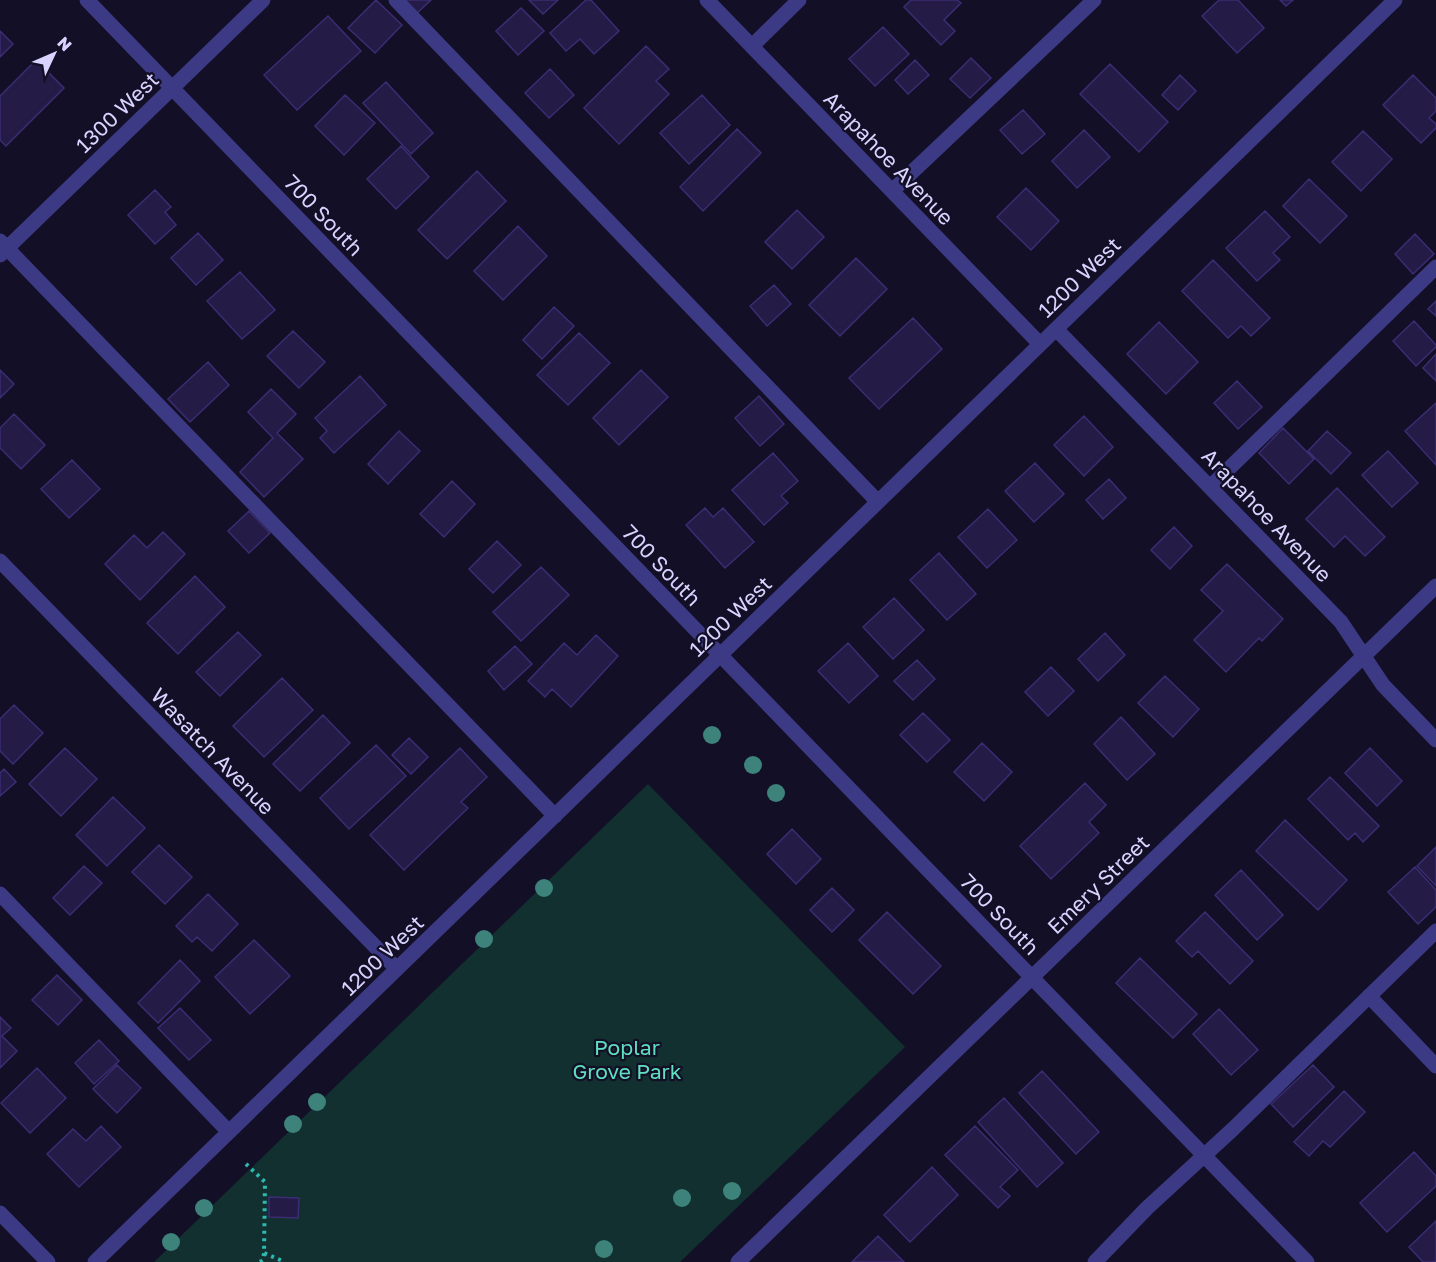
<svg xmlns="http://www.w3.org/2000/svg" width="1436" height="1262" font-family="'Golos Text',sans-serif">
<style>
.green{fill:#12302f}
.building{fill:#241b47;stroke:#3b2d73;stroke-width:1.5}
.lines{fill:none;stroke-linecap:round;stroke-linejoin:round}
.path{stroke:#2fb8b0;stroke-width:4;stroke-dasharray:3 4.5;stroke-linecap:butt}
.minor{stroke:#3d3a85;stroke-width:15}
.tree{fill:#3d827b}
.labels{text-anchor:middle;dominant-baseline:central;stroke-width:4.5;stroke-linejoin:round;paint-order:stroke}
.street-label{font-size:21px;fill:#d9d4ff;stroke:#130f26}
.park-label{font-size:21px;fill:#5fe0c0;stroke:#130f26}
</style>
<rect width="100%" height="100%" fill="#130f26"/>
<path class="green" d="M 648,784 L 905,1047 L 680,1262 L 154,1262 Z"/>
<path class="building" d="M 376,0 L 402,25 L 375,53 L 348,28 Z
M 404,0 L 431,0 L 417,13 Z
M 529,0 L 558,0 L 543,14 Z
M 586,0 L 591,0 L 619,31 L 594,54 L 580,39 L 566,51 L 550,33 Z
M 911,0 L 957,0 L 961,3 L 944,20 L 955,31 L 941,45 L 904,7 Z
M 1219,0 L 1238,0 L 1264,28 L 1237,53 L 1202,16 Z
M 1280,0 L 1293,0 L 1286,6 Z
M 521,8 L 544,31 L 518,55 L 496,31 Z
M 328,16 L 361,51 L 297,110 L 264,75 Z
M 883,27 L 909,54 L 875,86 L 849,59 Z
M 0,31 L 13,44 L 0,57 Z
M 646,46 L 669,69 L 656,81 L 669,94 L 619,144 L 584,108 Z
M 971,58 L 991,78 L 970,98 L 950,79 Z
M 36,60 L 64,88 L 6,146 L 0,140 L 0,96 Z
M 915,60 L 929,75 L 908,94 L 895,80 Z
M 1110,64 L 1168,122 L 1139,152 L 1080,94 Z
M 550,69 L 574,95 L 549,118 L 525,93 Z
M 1180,75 L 1196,91 L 1178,110 L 1162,95 Z
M 1413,75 L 1436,98 L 1436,111 L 1429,118 L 1436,124 L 1436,128 L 1421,143 L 1383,105 Z
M 386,82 L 433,133 L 411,154 L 363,103 Z
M 345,95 L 375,123 L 344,155 L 315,126 Z
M 702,95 L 730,125 L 689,164 L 660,133 Z
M 1023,110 L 1045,134 L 1022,154 L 1000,130 Z
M 737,129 L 761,153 L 703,211 L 680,187 Z
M 1084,130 L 1110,157 L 1077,188 L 1052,161 Z
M 1363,131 L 1392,159 L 1361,191 L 1332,162 Z
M 401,146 L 429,177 L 396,209 L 367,179 Z
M 477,171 L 506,201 L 447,259 L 418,230 Z
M 1309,179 L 1347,216 L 1320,243 L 1283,206 Z
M 1026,188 L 1059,221 L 1031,250 L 997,217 Z
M 155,190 L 171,207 L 165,212 L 176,225 L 155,244 L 128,215 Z
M 797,210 L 824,237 L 792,269 L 765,242 Z
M 1265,211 L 1290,237 L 1273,253 L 1280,260 L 1257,281 L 1226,248 Z
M 518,226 L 547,256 L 503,300 L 474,271 Z
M 198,233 L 223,260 L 196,285 L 171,258 Z
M 1415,234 L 1434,254 L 1413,274 L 1395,254 Z
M 856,258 L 887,289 L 840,336 L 809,305 Z
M 1213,260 L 1270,318 L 1251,336 L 1241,326 L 1228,338 L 1182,291 Z
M 240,272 L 275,310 L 242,339 L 207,301 Z
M 774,285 L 791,304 L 767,326 L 750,306 Z
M 1436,301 L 1436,316 L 1428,309 Z
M 554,307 L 574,326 L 542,359 L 523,340 Z
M 913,318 L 942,349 L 879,409 L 849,378 Z
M 1414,321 L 1436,345 L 1436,347 L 1416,366 L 1393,341 Z
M 1159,322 L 1198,362 L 1166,394 L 1127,354 Z
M 293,331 L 325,362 L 299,388 L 267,356 Z
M 579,333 L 610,363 L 568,405 L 537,375 Z
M 1436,354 L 1436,381 L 1423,368 Z
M 208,362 L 229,385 L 190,422 L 168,399 Z
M 0,370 L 14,384 L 0,398 Z
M 641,370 L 668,397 L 619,445 L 593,418 Z
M 360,376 L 386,405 L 334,453 L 320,438 L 327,431 L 315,418 Z
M 1237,381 L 1262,407 L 1238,429 L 1214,403 Z
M 271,389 L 296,414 L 277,433 L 303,459 L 264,497 L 240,472 L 273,438 L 248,412 Z
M 759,396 L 784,424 L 760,446 L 735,418 Z
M 1436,403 L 1436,465 L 1405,431 Z
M 14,414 L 45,445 L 21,469 L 0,448 L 0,428 Z
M 1084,416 L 1113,447 L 1084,476 L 1054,445 Z
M 1283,428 L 1314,459 L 1289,484 L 1259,453 Z
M 399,431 L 420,451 L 388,484 L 368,464 Z
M 1327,431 L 1351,453 L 1331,474 L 1308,451 Z
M 1388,451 L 1418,483 L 1392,507 L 1362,475 Z
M 773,453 L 798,481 L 781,496 L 788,503 L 764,525 L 732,490 Z
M 72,460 L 100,489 L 69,518 L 41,489 Z
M 1035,463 L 1064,494 L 1034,522 L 1005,491 Z
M 1109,479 L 1126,498 L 1103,519 L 1086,500 Z
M 452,481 L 475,504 L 444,537 L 420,514 Z
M 1337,488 L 1385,537 L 1365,556 L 1345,536 L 1334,547 L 1306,519 Z
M 705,508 L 713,517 L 723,508 L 754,542 L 725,568 L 686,525 Z
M 988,509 L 1017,540 L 987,568 L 958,537 Z
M 249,511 L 270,533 L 249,553 L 228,531 Z
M 1174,527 L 1192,546 L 1170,569 L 1151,550 Z
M 163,532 L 185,554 L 140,600 L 105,564 L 134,535 L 147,548 Z
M 497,541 L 521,565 L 493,593 L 469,569 Z
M 939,553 L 976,594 L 947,620 L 910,580 Z
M 1227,564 L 1283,619 L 1262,641 L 1259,638 L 1226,672 L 1194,640 L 1223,611 L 1201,590 Z
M 541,567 L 569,595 L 521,641 L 493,612 Z
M 195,576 L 225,607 L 178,654 L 147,623 Z
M 894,598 L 924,630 L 893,659 L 863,627 Z
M 238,632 L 261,655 L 220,696 L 196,672 Z
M 1105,633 L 1125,655 L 1098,681 L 1078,659 Z
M 596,635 L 618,656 L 571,707 L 552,689 L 545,697 L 528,681 L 564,643 L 577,655 Z
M 848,643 L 878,676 L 849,703 L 818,671 Z
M 515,646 L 532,664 L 504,690 L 488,671 Z
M 917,660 L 935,679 L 913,700 L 894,681 Z
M 1051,667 L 1074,691 L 1048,716 L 1025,692 Z
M 1165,676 L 1199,709 L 1173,737 L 1138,703 Z
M 282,678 L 313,710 L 264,757 L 233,726 Z
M 14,705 L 43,733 L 13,764 L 0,751 L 0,719 Z
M 923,713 L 950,740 L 927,762 L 900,735 Z
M 323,715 L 350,743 L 300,791 L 273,764 Z
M 1121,717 L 1155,754 L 1127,780 L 1094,744 Z
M 409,738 L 428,757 L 411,774 L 392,755 Z
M 982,743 L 1012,772 L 984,801 L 954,772 Z
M 376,745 L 406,776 L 349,829 L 320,798 Z
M 65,748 L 97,779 L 61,816 L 29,784 Z
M 460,748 L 487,777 L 461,802 L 468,808 L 404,870 L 370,835 Z
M 1370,748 L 1402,781 L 1377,806 L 1345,773 Z
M 4,769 L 16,782 L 0,796 L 0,773 Z
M 1330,777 L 1379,826 L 1363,842 L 1355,833 L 1348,840 L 1308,799 Z
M 1085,783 L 1106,805 L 1089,822 L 1099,833 L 1051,879 L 1020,846 Z
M 113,797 L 145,828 L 107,866 L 76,835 Z
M 1285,820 L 1347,880 L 1318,910 L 1256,851 Z
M 792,829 L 821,859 L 796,884 L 767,854 Z
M 159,845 L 192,877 L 165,904 L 132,872 Z
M 1436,847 L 1436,886 L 1417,866 Z
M 84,866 L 102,883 L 70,915 L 53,898 Z
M 1415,867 L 1436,890 L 1436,907 L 1418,924 L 1388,892 Z
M 1241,870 L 1283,915 L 1257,940 L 1215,895 Z
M 832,888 L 854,910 L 832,932 L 810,910 Z
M 208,894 L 238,924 L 212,951 L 197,937 L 192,942 L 176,926 Z
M 887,912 L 941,966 L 913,994 L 859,940 Z
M 1205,912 L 1253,961 L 1230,984 L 1198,951 L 1192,957 L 1176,941 Z
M 254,940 L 290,976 L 250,1014 L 215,977 Z
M 1140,958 L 1197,1014 L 1173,1038 L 1116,983 Z
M 180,960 L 200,981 L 158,1023 L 138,1003 Z
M 57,975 L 82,1000 L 58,1025 L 32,1000 Z
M 180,1008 L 211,1040 L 189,1060 L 158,1028 Z
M 1219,1009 L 1258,1050 L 1231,1075 L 1193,1034 Z
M 0,1017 L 11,1028 L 2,1036 L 17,1051 L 0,1068 Z
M 99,1040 L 119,1061 L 94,1084 L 75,1063 Z
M 117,1065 L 141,1088 L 117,1113 L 93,1089 Z
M 1313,1065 L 1334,1087 L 1293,1127 L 1271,1104 Z
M 37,1068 L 66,1098 L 30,1133 L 1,1103 Z
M 1042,1071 L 1099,1132 L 1076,1154 L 1019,1093 Z
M 1344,1091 L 1365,1112 L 1330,1147 L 1323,1141 L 1309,1156 L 1294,1142 Z
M 1004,1098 L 1063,1163 L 1037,1187 L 978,1122 Z
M 101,1126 L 121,1147 L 79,1187 L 47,1154 L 73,1129 L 86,1141 Z
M 975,1126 L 1018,1170 L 1000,1187 L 1010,1196 L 998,1208 L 945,1155 Z
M 1414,1152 L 1436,1176 L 1436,1186 L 1387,1232 L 1360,1203 Z
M 932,1167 L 958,1195 L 910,1242 L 884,1215 Z
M 269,1197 L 299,1198 L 298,1218 L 269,1217 Z
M 1436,1221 L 1436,1262 L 1423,1262 L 1409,1247 Z
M 878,1236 L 904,1262 L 852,1262 Z"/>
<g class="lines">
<path class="path" d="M 246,1164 L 265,1182 L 264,1253 L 285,1262
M 260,1262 L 263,1260 L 264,1253"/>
<path class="minor" d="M 87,0 L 1307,1262
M 396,0 L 878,502
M 707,0 L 1040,344
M 752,46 L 799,0
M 892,191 L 1094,0
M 0,241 L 555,816
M 0,255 L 263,0
M 1056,329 L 1341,622 L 1383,685 L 1436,740
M 1210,487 L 1436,267
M 0,561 L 397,969
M 0,894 L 229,1132
M 1369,996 L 1436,1066
M 0,1213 L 48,1262
M 95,1262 L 1395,0
M 738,1262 L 1436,586
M 1095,1262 L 1147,1208 L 1233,1129 L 1436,931"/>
</g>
<g class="tree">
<circle cx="712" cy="735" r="9"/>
<circle cx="753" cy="765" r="9"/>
<circle cx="776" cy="793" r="9"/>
<circle cx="544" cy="888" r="9"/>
<circle cx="484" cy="939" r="9"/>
<circle cx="317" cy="1102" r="9"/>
<circle cx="293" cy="1124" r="9"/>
<circle cx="732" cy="1191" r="9"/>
<circle cx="682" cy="1198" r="9"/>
<circle cx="204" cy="1208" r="9"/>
<circle cx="171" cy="1242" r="9"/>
<circle cx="604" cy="1249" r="9"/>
</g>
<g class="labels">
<g class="street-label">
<text transform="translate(117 112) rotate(-44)">1300 West</text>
<text transform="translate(889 158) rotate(46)">Arapahoe Avenue</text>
<text transform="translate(324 215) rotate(46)">700 South</text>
<text transform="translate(1079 277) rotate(-44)">1200 West</text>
<text transform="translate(1267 515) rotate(46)">Arapahoe Avenue</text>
<text transform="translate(662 565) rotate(46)">700 South</text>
<text transform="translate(730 616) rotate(-44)">1200 West</text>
<text transform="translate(213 751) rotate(46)">Wasatch Avenue</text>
<text transform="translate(1098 884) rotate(-44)">Emery Street</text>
<text transform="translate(1000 914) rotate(46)">700 South</text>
<text transform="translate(382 955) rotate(-44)">1200 West</text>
</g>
<g class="park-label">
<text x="627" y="1047">Poplar<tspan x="627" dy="24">Grove Park</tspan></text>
</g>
</g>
<g transform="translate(54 54) rotate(46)" stroke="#130f26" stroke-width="4.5" paint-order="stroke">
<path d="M0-4.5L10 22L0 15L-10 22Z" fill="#d9d4ff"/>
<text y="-9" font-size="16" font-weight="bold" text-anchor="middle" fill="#d9d4ff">N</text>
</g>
</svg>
